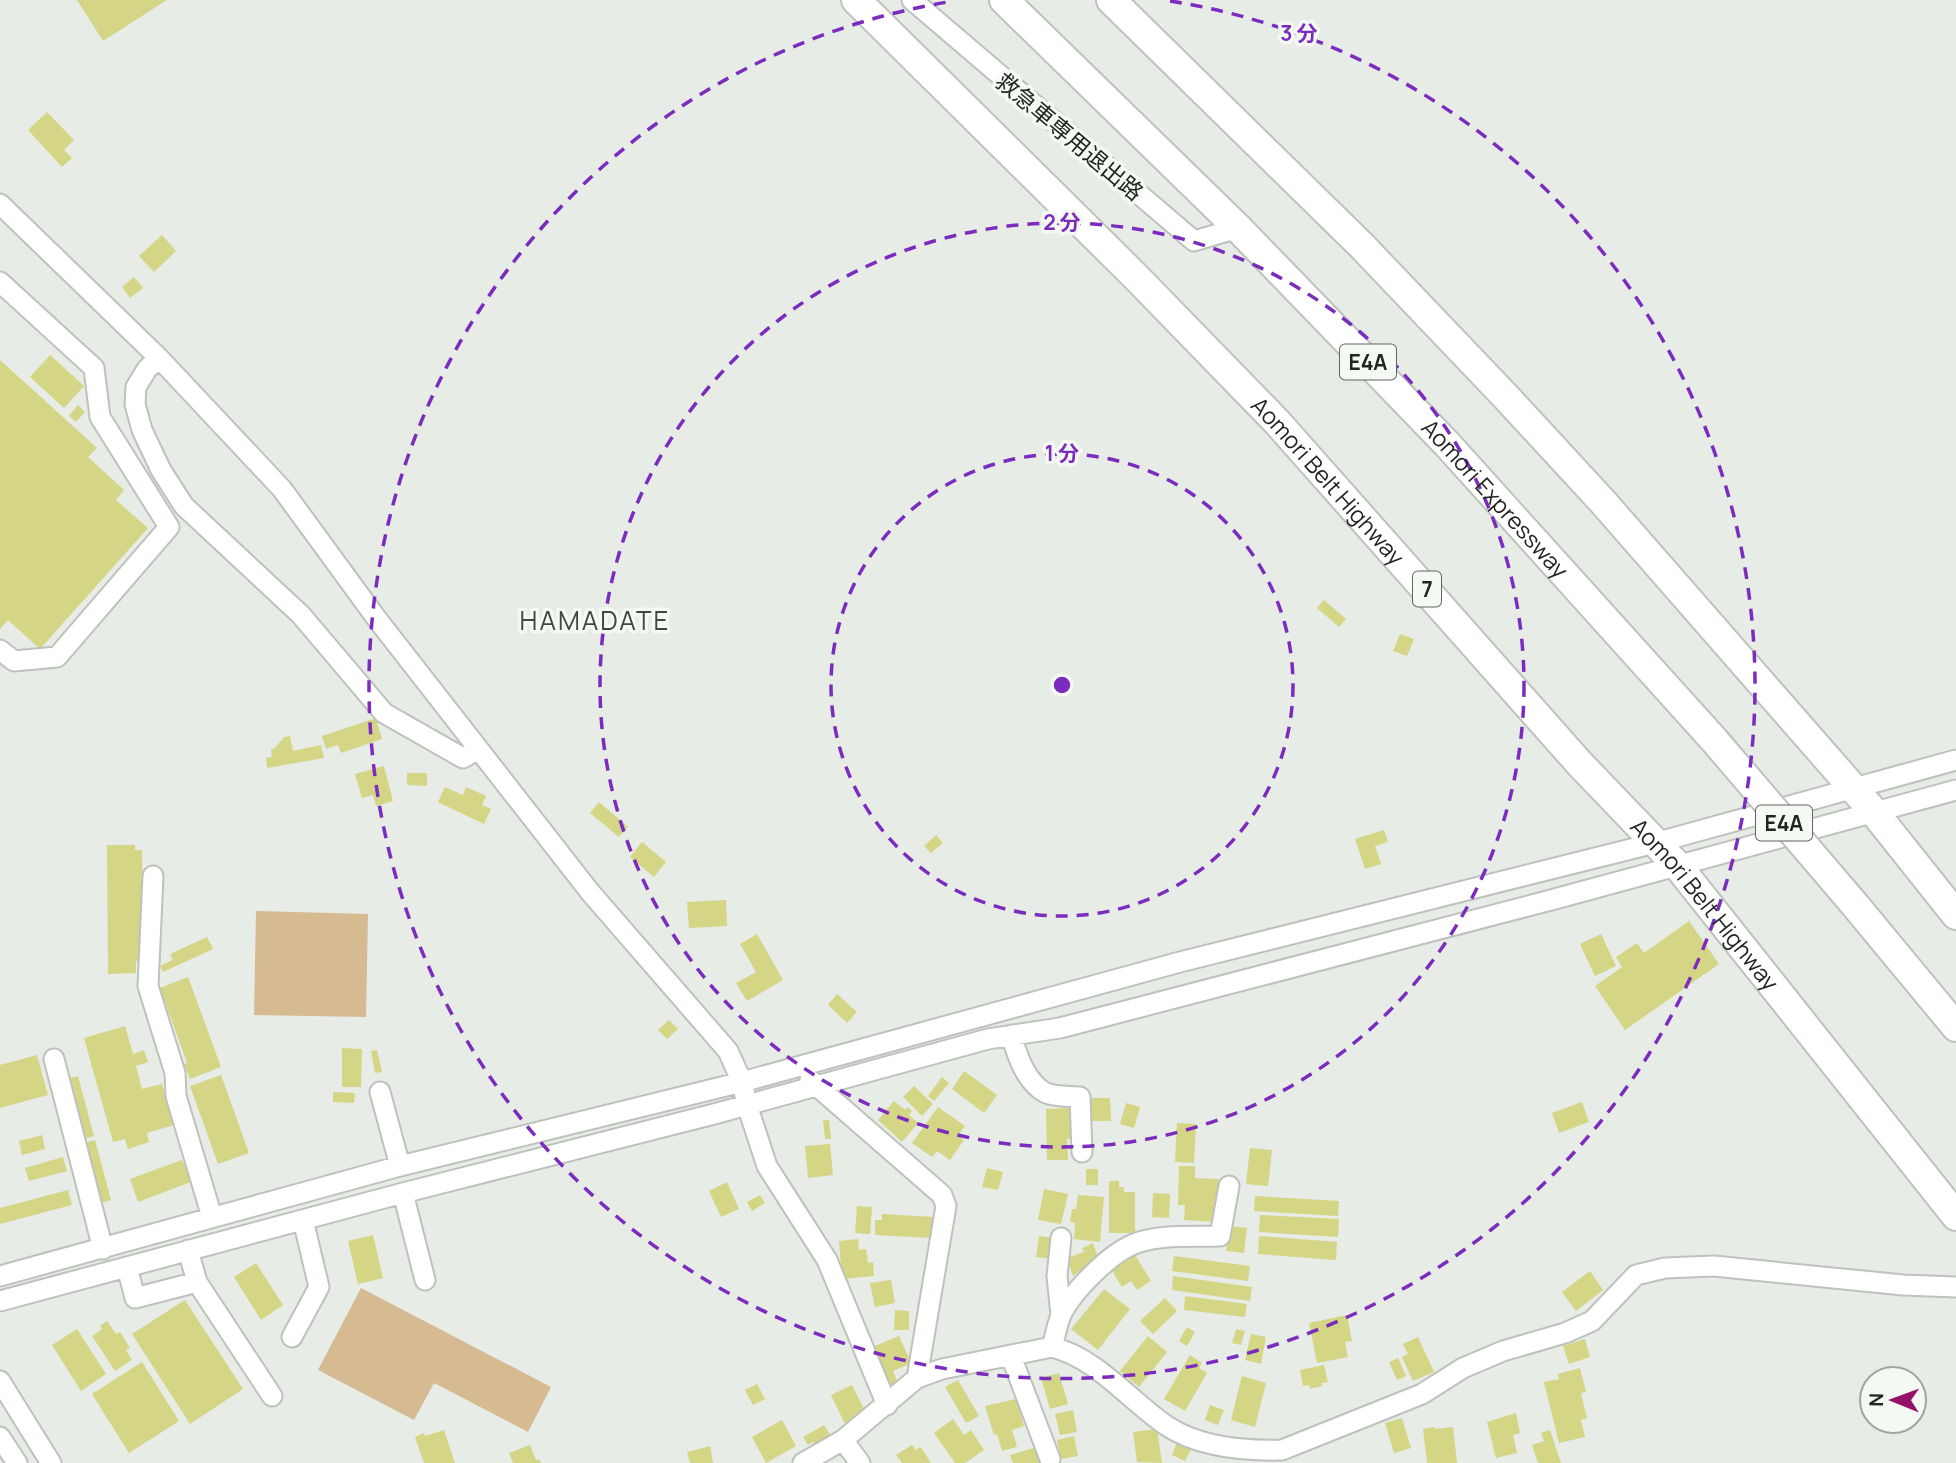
<svg xmlns="http://www.w3.org/2000/svg" width="1956" height="1463" font-family="Manrope,'Noto Sans JP',sans-serif">
<style>
.green{fill:#d5ba92}
.building{fill:#d4d585}
.lines{fill:none;stroke-linecap:round;stroke-linejoin:round}
.minor-casing{stroke:#bdc2bc;stroke-width:23}
.highway-casing{stroke:#bdc2bc;stroke-width:32}
.minor{stroke:#fff;stroke-width:19}
.highway{stroke:#fff;stroke-width:28}
.highway-bridge-casing{stroke:#bdc2bc;stroke-width:32;stroke-linecap:butt}
.highway-bridge{stroke:#fff;stroke-width:28}
.ring{fill:none;stroke:#7b2cbf;stroke-width:3.5;stroke-dasharray:12 9}
.labels{text-anchor:middle;dominant-baseline:central;stroke-width:7;stroke-linejoin:round;paint-order:stroke}
.shield{fill:#f4f9f3;stroke:#626561;stroke-width:2}
.shield-label{font-size:21px;font-weight:bold;fill:#232523}
.street-label{font-size:23px;fill:#232523;stroke:#f4f9f3}
.quarter-label{font-size:26px;letter-spacing:2px;fill:#434742;stroke:#f4f9f3}
.centre{fill:#7b2cbf;stroke:#f4f9f3;stroke-width:3.5}
.ring-label{font-size:21px;text-anchor:middle;font-weight:bold;fill:#7b2cbf;stroke:#f4f9f3;stroke-width:7;stroke-linejoin:round;paint-order:stroke}
</style>
<rect width="100%" height="100%" fill="#e7ece6"/>
<path class="green" d="M 256,911 L 368,914 L 366,1017 L 254,1015 Z
M 361,1288 L 551,1387 L 528,1432 L 434,1383 L 414,1420 L 318,1370 Z"/>
<path class="building" d="M 77,0 L 167,0 L 103,41 Z
M 47,112 L 74,140 L 64,150 L 72,158 L 62,167 L 28,130 Z
M 162,235 L 176,251 L 154,272 L 139,256 Z
M 134,277 L 143,288 L 130,298 L 122,287 Z
M 50,355 L 84,386 L 64,408 L 30,377 Z
M 0,360 L 97,448 L 88,457 L 124,490 L 116,500 L 148,528 L 40,649 L 8,620 L 0,629 Z
M 78,405 L 85,412 L 76,422 L 69,416 Z
M 1324,600 L 1346,619 L 1339,627 L 1317,608 Z
M 1400,634 L 1414,639 L 1407,656 L 1393,651 Z
M 376,718 L 382,739 L 341,753 L 338,745 L 326,749 L 322,736 Z
M 290,736 L 293,751 L 321,745 L 324,758 L 267,768 L 266,758 L 272,757 L 271,749 L 275,748 L 284,737 Z
M 384,766 L 393,801 L 376,806 L 373,795 L 362,798 L 355,774 Z
M 407,773 L 427,773 L 427,786 L 407,785 Z
M 445,787 L 463,795 L 466,787 L 486,796 L 482,805 L 491,809 L 484,824 L 438,802 Z
M 599,802 L 628,827 L 619,837 L 590,813 Z
M 1384,830 L 1388,842 L 1375,846 L 1381,864 L 1365,869 L 1355,839 Z
M 936,835 L 943,843 L 931,853 L 924,846 Z
M 642,842 L 666,862 L 654,877 L 630,857 Z
M 107,845 L 135,845 L 135,850 L 142,850 L 143,961 L 136,961 L 136,973 L 108,974 Z
M 726,900 L 727,926 L 689,928 L 687,902 Z
M 1689,921 L 1719,964 L 1625,1030 L 1595,986 L 1622,967 L 1616,957 L 1637,943 L 1644,953 Z
M 757,934 L 783,980 L 747,1001 L 736,983 L 756,972 L 740,944 Z
M 1601,934 L 1616,966 L 1595,976 L 1580,944 Z
M 207,937 L 213,949 L 163,972 L 160,966 L 173,960 L 170,954 Z
M 188,977 L 221,1067 L 190,1079 L 184,1064 L 187,1063 L 160,988 Z
M 837,994 L 857,1012 L 847,1023 L 828,1005 Z
M 669,1020 L 678,1029 L 667,1039 L 658,1030 Z
M 125,1026 L 133,1054 L 144,1050 L 148,1062 L 136,1066 L 142,1089 L 162,1084 L 174,1125 L 147,1133 L 149,1142 L 128,1149 L 125,1139 L 113,1142 L 84,1038 Z
M 342,1048 L 362,1049 L 361,1087 L 342,1087 Z
M 377,1050 L 382,1072 L 375,1073 L 371,1051 Z
M 37,1055 L 48,1095 L 0,1108 L 0,1065 Z
M 964,1071 L 997,1095 L 984,1113 L 952,1089 Z
M 221,1075 L 249,1153 L 218,1164 L 190,1086 Z
M 78,1076 L 94,1136 L 79,1140 L 63,1080 Z
M 942,1077 L 949,1083 L 934,1101 L 928,1096 Z
M 914,1086 L 933,1104 L 922,1116 L 903,1097 Z
M 333,1092 L 355,1093 L 354,1103 L 333,1102 Z
M 1090,1098 L 1110,1098 L 1111,1121 L 1090,1121 Z
M 894,1101 L 905,1110 L 908,1107 L 912,1111 L 909,1115 L 918,1123 L 902,1142 L 878,1120 Z
M 1582,1102 L 1589,1122 L 1559,1133 L 1552,1113 Z
M 1126,1103 L 1140,1107 L 1134,1128 L 1120,1124 Z
M 938,1107 L 965,1126 L 958,1136 L 964,1140 L 950,1160 L 937,1151 L 932,1157 L 912,1143 Z
M 1071,1108 L 1072,1139 L 1067,1139 L 1068,1160 L 1047,1160 L 1046,1109 Z
M 823,1120 L 829,1120 L 831,1139 L 825,1139 Z
M 1177,1123 L 1196,1124 L 1194,1163 L 1175,1162 Z
M 42,1135 L 45,1149 L 22,1155 L 19,1141 Z
M 95,1140 L 111,1200 L 96,1204 L 80,1144 Z
M 830,1144 L 833,1175 L 808,1178 L 805,1146 Z
M 1250,1148 L 1272,1150 L 1268,1186 L 1246,1184 Z
M 63,1157 L 67,1171 L 29,1181 L 25,1168 Z
M 182,1160 L 191,1182 L 138,1202 L 130,1179 Z
M 1179,1166 L 1195,1166 L 1195,1178 L 1219,1179 L 1217,1222 L 1184,1220 L 1185,1205 L 1178,1205 Z
M 987,1168 L 1003,1172 L 998,1190 L 982,1187 Z
M 1086,1169 L 1098,1169 L 1098,1185 L 1086,1185 Z
M 1109,1181 L 1119,1181 L 1119,1187 L 1124,1187 L 1124,1192 L 1135,1192 L 1135,1233 L 1109,1233 Z
M 727,1182 L 739,1209 L 721,1217 L 709,1191 Z
M 1044,1189 L 1068,1194 L 1061,1224 L 1038,1220 Z
M 68,1190 L 72,1205 L 0,1224 L 0,1208 Z
M 1153,1193 L 1170,1194 L 1169,1218 L 1152,1217 Z
M 760,1195 L 765,1203 L 752,1211 L 747,1202 Z
M 1078,1195 L 1104,1197 L 1100,1242 L 1074,1239 L 1075,1223 L 1070,1222 L 1072,1209 L 1076,1209 Z
M 1255,1196 L 1339,1201 L 1338,1216 L 1254,1211 Z
M 857,1206 L 872,1207 L 870,1234 L 855,1233 Z
M 882,1214 L 934,1217 L 932,1238 L 875,1235 L 875,1220 L 882,1220 Z
M 1260,1215 L 1339,1219 L 1338,1237 L 1259,1232 Z
M 1229,1226 L 1247,1228 L 1244,1253 L 1226,1251 Z
M 373,1235 L 383,1278 L 358,1284 L 348,1241 Z
M 1039,1236 L 1055,1238 L 1052,1259 L 1036,1257 Z
M 1259,1236 L 1337,1242 L 1336,1260 L 1258,1254 Z
M 858,1239 L 859,1250 L 866,1249 L 868,1263 L 873,1262 L 874,1276 L 842,1279 L 839,1241 Z
M 1093,1243 L 1099,1261 L 1085,1267 L 1073,1276 L 1067,1258 L 1084,1252 L 1082,1248 Z
M 1135,1255 L 1151,1281 L 1137,1290 L 1131,1281 L 1122,1287 L 1111,1269 Z
M 1174,1256 L 1250,1266 L 1248,1281 L 1172,1271 Z
M 256,1263 L 283,1305 L 261,1320 L 234,1277 Z
M 1590,1271 L 1603,1290 L 1576,1311 L 1562,1292 Z
M 1173,1276 L 1252,1287 L 1250,1301 L 1172,1290 Z
M 891,1280 L 895,1303 L 875,1307 L 870,1283 Z
M 1104,1289 L 1130,1309 L 1098,1350 L 1071,1329 Z
M 1185,1296 L 1247,1304 L 1245,1317 L 1184,1310 Z
M 1165,1298 L 1177,1311 L 1153,1334 L 1140,1321 Z
M 185,1300 L 243,1389 L 190,1424 L 132,1334 Z
M 895,1310 L 909,1311 L 909,1330 L 894,1330 Z
M 1347,1315 L 1352,1341 L 1345,1342 L 1348,1357 L 1317,1363 L 1309,1323 Z
M 107,1321 L 116,1334 L 120,1332 L 130,1348 L 126,1350 L 132,1360 L 115,1371 L 92,1336 L 102,1329 L 100,1326 Z
M 1187,1327 L 1195,1332 L 1187,1346 L 1179,1341 Z
M 77,1329 L 106,1374 L 81,1391 L 52,1345 Z
M 1236,1329 L 1245,1331 L 1241,1345 L 1232,1343 Z
M 1251,1334 L 1266,1337 L 1261,1364 L 1245,1360 Z
M 899,1336 L 911,1363 L 893,1371 L 898,1383 L 887,1387 L 870,1348 Z
M 1148,1336 L 1167,1352 L 1139,1387 L 1120,1371 Z
M 1418,1337 L 1434,1372 L 1413,1381 L 1402,1357 L 1408,1354 L 1403,1344 Z
M 1585,1339 L 1590,1357 L 1569,1364 L 1563,1346 Z
M 1190,1355 L 1202,1363 L 1199,1368 L 1207,1373 L 1185,1411 L 1164,1399 Z
M 1398,1358 L 1406,1376 L 1397,1380 L 1389,1362 Z
M 142,1362 L 179,1421 L 129,1453 L 92,1394 Z
M 1324,1365 L 1328,1382 L 1322,1383 L 1322,1386 L 1310,1389 L 1309,1385 L 1303,1386 L 1300,1370 Z
M 1580,1368 L 1586,1392 L 1581,1393 L 1587,1418 L 1581,1420 L 1585,1437 L 1559,1443 L 1544,1382 L 1559,1379 L 1558,1374 Z
M 1059,1373 L 1068,1404 L 1050,1409 L 1041,1378 Z
M 1242,1376 L 1266,1383 L 1255,1427 L 1231,1420 Z
M 958,1380 L 979,1416 L 966,1423 L 945,1387 Z
M 757,1384 L 765,1399 L 753,1405 L 745,1390 Z
M 852,1385 L 866,1413 L 845,1424 L 831,1395 Z
M 1016,1399 L 1024,1426 L 1012,1430 L 1017,1447 L 1002,1451 L 997,1434 L 994,1435 L 985,1406 Z
M 1210,1405 L 1224,1410 L 1218,1425 L 1205,1420 Z
M 1073,1410 L 1077,1432 L 1060,1435 L 1055,1414 Z
M 1516,1413 L 1520,1433 L 1513,1435 L 1517,1453 L 1496,1458 L 1487,1422 Z
M 1402,1418 L 1411,1448 L 1394,1453 L 1385,1423 Z
M 953,1419 L 964,1435 L 971,1430 L 984,1450 L 965,1463 L 955,1463 L 934,1433 Z
M 782,1420 L 796,1446 L 766,1463 L 752,1437 Z
M 824,1425 L 831,1436 L 815,1446 L 813,1442 L 808,1445 L 803,1437 Z
M 1435,1427 L 1435,1429 L 1453,1427 L 1457,1463 L 1427,1463 L 1423,1429 Z
M 1157,1429 L 1162,1463 L 1137,1462 L 1133,1432 Z
M 444,1430 L 455,1463 L 424,1463 L 415,1437 L 424,1433 L 425,1436 Z
M 1550,1430 L 1561,1463 L 1538,1463 L 1532,1445 L 1544,1441 L 1541,1433 Z
M 1074,1436 L 1078,1456 L 1061,1459 L 1057,1440 Z
M 1177,1442 L 1191,1449 L 1185,1461 L 1172,1455 Z
M 530,1445 L 536,1460 L 539,1459 L 541,1463 L 513,1463 L 509,1453 Z
M 912,1445 L 916,1450 L 921,1447 L 931,1463 L 902,1463 L 896,1455 Z
M 710,1446 L 713,1463 L 690,1463 L 687,1452 Z
M 1037,1447 L 1041,1463 L 1013,1463 L 1010,1455 Z"/>
<g class="lines">
<g class="minor-casing">
<path id="minor" d="M 912,0 L 1194,241 L 1238,228
M 0,204 L 159,358 L 282,489 L 377,619 L 590,892 L 728,1051 L 742,1082 L 747,1105 L 767,1166 L 827,1260 L 887,1405
M 0,282 L 94,368 L 100,417 L 169,527 L 57,657 L 14,661 L 0,650
M 159,358 L 147,369 L 136,387 L 135,404 L 142,430 L 161,470 L 184,506 L 301,615 L 384,713 L 463,758 L 478,749
M 153,876 L 148,986 L 175,1073 L 176,1096 L 212,1217
M 1011,1035 C 1017,1055 1026,1083 1046,1093 C 1055,1097 1070,1096 1080,1097 L 1082,1152
M 54,1059 L 103,1249
M 810,1080 L 942,1195 L 946,1206 L 917,1378
M 380,1092 L 400,1166
M 403,1193 L 425,1280
M 1061,1238 L 1057,1276 L 1061,1315
M 188,1250 L 197,1282 L 272,1396
M 127,1267 L 135,1298 L 197,1282
M 0,1276 L 400,1166 L 742,1082 L 1180,962 L 1655,843 L 1956,760
M 0,1301 L 403,1193 L 714,1114 L 988,1039 L 1060,1028 L 1551,900 L 1956,790
M 292,1337 L 319,1287 L 303,1220
M 1052,1347 C 1055,1337 1057,1325 1061,1315 C 1072,1292 1109,1254 1134,1244 C 1159,1234 1192,1237 1220,1236 L 1229,1186
M 1011,1356 L 1050,1459
M 0,1381 L 51,1463
M 0,1437 L 17,1463
M 803,1463 L 843,1440
M 860,1463 L 843,1440 L 917,1378 L 942,1369 L 1052,1347 C 1097,1358 1130,1401 1167,1426 C 1199,1447 1245,1451 1282,1450 L 1422,1394 L 1463,1368 L 1503,1351 L 1565,1333 L 1592,1321 L 1636,1275 L 1665,1268 L 1714,1266 L 1903,1285 L 1956,1287"/>
</g>
<g class="highway-casing">
<g id="highway">
<path id="s1" d="M 856,0 L 1135,276 L 1277,422 L 1580,764 L 1677,865 L 1956,1216"/>
<path id="s2" d="M 1004,0 L 1238,228 L 1447,444 L 1715,741"/>
<path d="M 1111,0 L 1362,246 L 1507,398 L 1603,502 L 1874,812 L 1956,915"/>
<path d="M 1855,905 L 1956,1027"/>
</g>
</g>
<use href="#minor" class="minor"/>
<use href="#highway" class="highway"/>
<g class="highway-bridge-casing">
<path id="highway-bridge" d="M 1715,741 L 1855,905"/>
</g>
<use href="#highway-bridge" class="highway-bridge"/>
</g>
<g class="ring">
<circle cx="1062" cy="685" r="231"/>
<circle cx="1062" cy="685" r="462"/>
<path d="M1170 1A693 693 0 1 1 954 1"/>
</g>
<g class="labels">
<g class="shield">
<rect x="1340" y="344.5" width="56" height="35" rx="5"/>
<rect x="1413" y="571.5" width="28" height="35" rx="5"/>
<rect x="1756" y="805.5" width="56" height="35" rx="5"/>
</g>
<g class="shield-label">
<text x="1368" y="362">E4A</text>
<text x="1427" y="589">7</text>
<text x="1784" y="823">E4A</text>
</g>
<g class="street-label">
<text transform="translate(1070 136) rotate(40)">救急車専用退出路</text>
<text stroke="none"><textPath href="#s1" startOffset="674">Aomori Belt Highway</textPath></text>
<text stroke="none"><textPath href="#s2" startOffset="700">Aomori Expressway</textPath></text>
<text stroke="none"><textPath href="#s1" startOffset="1241">Aomori Belt Highway</textPath></text>
</g>
<g class="quarter-label">
<text x="595" y="620">HAMADATE</text>
</g>
</g>
<circle cx="1062" cy="685" r="10" class="centre"/>
<g class="ring-label">
<text x="1299" y="41">3 分</text>
<text x="1062" y="230">2 分</text>
<text x="1062" y="461">1 分</text>
</g>
<g transform="translate(1893 1400) rotate(271)"><circle r="33" fill="#f4f9f3" stroke="#a0a4a0" stroke-width="2"/>
<path d="M0-5L12 26L0 18L-12 26Z" fill="#961269"/>
<text y="-10" font-size="19" font-weight="bold" text-anchor="middle" fill="#232523">N</text>
</g>
</svg>
